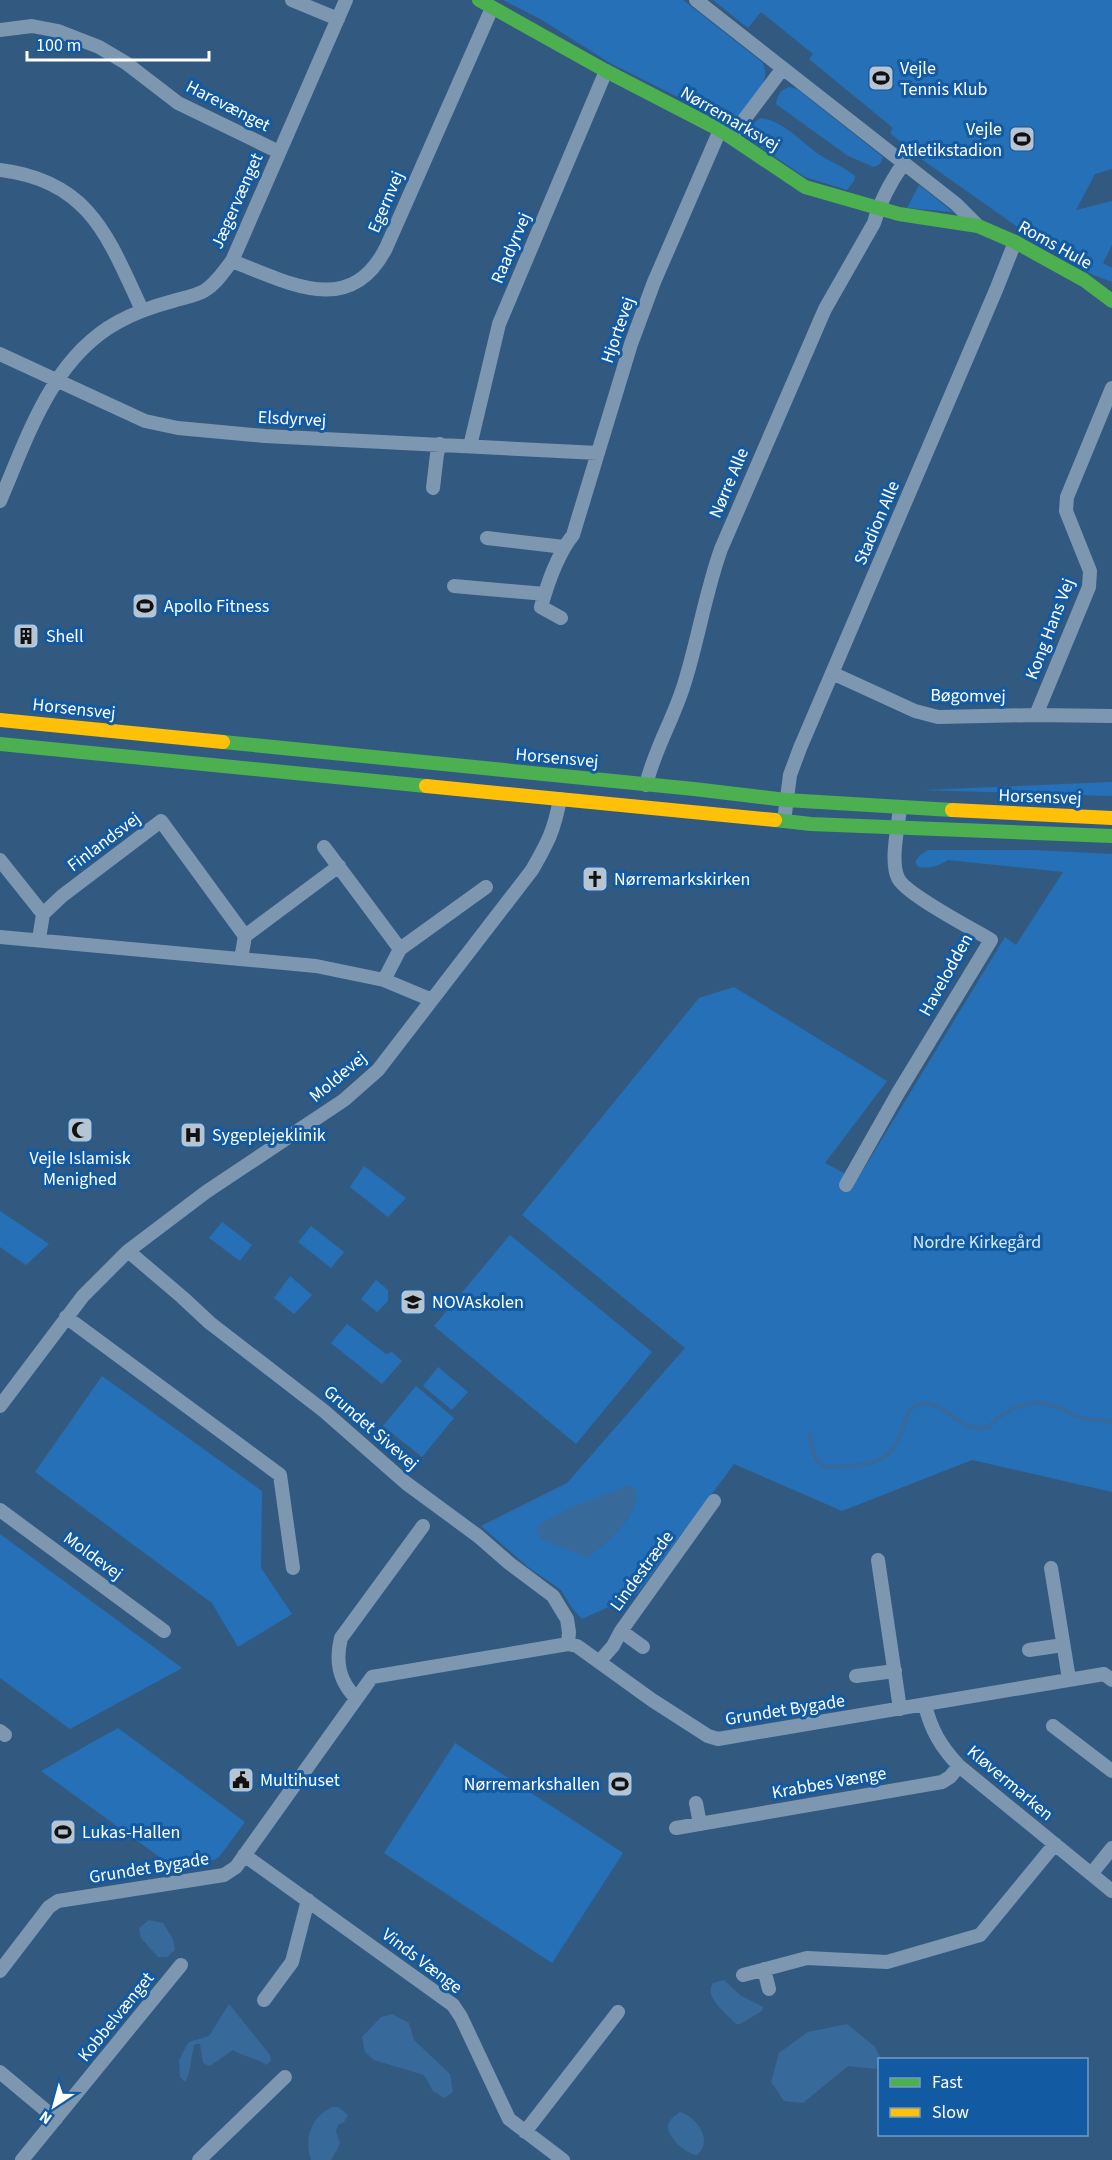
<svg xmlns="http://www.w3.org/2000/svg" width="1112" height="2160" font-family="'Source Sans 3',sans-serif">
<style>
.green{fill:#2670b7}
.water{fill:#37699b}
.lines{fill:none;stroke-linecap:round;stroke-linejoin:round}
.stream{stroke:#37699b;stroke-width:4}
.street{stroke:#7d97b1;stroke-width:14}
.fast{stroke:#4caf50;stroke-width:14}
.slow{stroke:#ffc107;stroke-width:14}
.labels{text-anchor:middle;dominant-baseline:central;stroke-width:6;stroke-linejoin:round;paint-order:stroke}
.poi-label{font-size:18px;fill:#fff;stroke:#125aa1;text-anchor:start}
.street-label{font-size:18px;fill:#fff;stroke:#125aa1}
.park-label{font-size:18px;fill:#d3eafe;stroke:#125aa1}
</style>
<rect width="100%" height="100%" fill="#325a81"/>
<path class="green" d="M 503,0 L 683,0 L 762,62 C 766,70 766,75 763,84 L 735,121 L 730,123 L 610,63 L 542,20 Z
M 713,0 L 1112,0 L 1112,169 L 1095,174 L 1076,210 L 1112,201 L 1112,245 L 1103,263 L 1112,268 L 1112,282 L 1093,275 L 1054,250 L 1053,252 L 917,156 L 890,133 L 893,128 L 809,59 L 813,54 L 761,12 L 748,28 Z
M 789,87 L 797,89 L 883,157 L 880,164 L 874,167 L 848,156 L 776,104 C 778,95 780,90 789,87 Z
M 760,118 C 786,121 802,144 823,157 C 834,163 845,168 855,176 L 854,181 L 847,190 L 805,177 L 744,136 L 745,130 Z
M 919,185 L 953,212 L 907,208 Z
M 1112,782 L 1112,796 L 922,790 Z
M 928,850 L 1033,850 L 1112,854 L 1112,1492 L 972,1460 L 842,1511 L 734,1464 L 637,1594 L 582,1619 L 572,1608 L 561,1590 L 528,1567 L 481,1526 L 567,1483 L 685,1348 L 522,1215 L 699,998 L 734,987 L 887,1081 L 825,1163 L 857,1180 L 1005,937 L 1016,945 L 1063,872 L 948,860 C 938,866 930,869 918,867 L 915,862 L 920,855 Z
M 364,1166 L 406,1198 L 388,1217 L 350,1187 Z
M 0,1211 L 49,1244 L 26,1265 L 0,1247 Z
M 222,1222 L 252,1245 L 240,1261 L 209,1238 Z
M 311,1226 L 344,1252 L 331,1268 L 298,1242 Z
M 510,1235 L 652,1352 L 576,1444 L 434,1326 Z
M 290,1276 L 312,1295 L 294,1314 L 274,1298 Z
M 376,1280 L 388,1290 L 388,1301 L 377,1312 L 361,1299 Z
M 347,1324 L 386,1354 L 392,1352 L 402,1361 L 382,1384 L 331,1343 Z
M 438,1367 L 468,1392 L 452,1410 L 423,1386 Z
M 102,1376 L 262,1491 L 261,1568 L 292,1614 L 238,1647 L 212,1603 L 35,1472 Z
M 416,1386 L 454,1418 L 422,1457 L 383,1426 Z
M 0,1534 L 182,1668 L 70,1729 L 0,1678 Z
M 118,1728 L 245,1822 L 219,1857 L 214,1860 L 165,1861 L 41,1771 Z
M 455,1743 L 623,1853 L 552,1963 L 384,1853 Z"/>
<path class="water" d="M 627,1486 L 636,1490 C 641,1516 606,1543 588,1558 L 541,1539 L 536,1531 L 541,1523 L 565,1510 Z
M 149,1920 L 163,1923 L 173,1939 L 175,1950 L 167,1957 L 158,1957 L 141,1938 L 139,1928 Z
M 724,1980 L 740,1995 L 763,2007 L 762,2011 L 740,2024 L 736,2024 C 727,2014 703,1997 713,1983 Z
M 229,2004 L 270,2055 L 271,2061 L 266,2065 C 255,2057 244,2057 233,2050 L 210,2066 L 203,2063 L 200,2044 L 195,2044 C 190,2055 192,2071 185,2082 L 180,2077 L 179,2061 L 184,2050 L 189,2042 L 209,2036 Z
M 392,2014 L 409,2023 L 414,2040 L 450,2074 L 453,2092 L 444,2098 L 433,2091 L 424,2075 L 374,2060 L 365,2052 L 362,2037 L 381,2017 Z
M 847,2024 L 875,2047 L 881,2059 L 880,2060 L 876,2069 L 848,2066 L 803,2103 L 784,2101 L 771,2082 L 779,2053 L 808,2032 Z
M 332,2107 L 338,2107 L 348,2115 L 344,2122 L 338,2125 L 336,2131 L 340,2144 L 331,2160 L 311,2160 C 304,2138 311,2117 332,2107 Z
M 680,2112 C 697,2117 714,2141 697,2155 C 687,2154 667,2138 668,2126 C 669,2119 675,2116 680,2112 Z"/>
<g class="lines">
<path class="stream" d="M 809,1433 C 813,1446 812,1466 829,1467 C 845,1466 864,1467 879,1460 C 907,1446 900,1412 917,1405 C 938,1397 953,1422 971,1427 C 977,1429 983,1428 989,1427 C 999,1414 1022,1402 1039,1403 C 1053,1403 1067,1413 1079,1417 C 1089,1421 1101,1419 1112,1422"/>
<path class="street" d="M 292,0 L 338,19
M 696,0 L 956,204 L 978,226
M 0,30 L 32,26 L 58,31 L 99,47 L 126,63 L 178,103 L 279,152
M 731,137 L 783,68
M 0,170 C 90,181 108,237 142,310
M 232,261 C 287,282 350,319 386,248 L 492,8
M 0,354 L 145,421 L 178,428 L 265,436 L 598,453
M 470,446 L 499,324 L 606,71
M 433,488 L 437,454 L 440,444
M 0,501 C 28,436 52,358 118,322 C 136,312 154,306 173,301 C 183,298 195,296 204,291 C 216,284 223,272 232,261 L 346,0
M 487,538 L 564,547
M 454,586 L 545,594
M 561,618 L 541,607 C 548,582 557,555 573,535 L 631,344 L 654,282 L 720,130
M 832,673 L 915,711 L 938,717 L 1036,715 L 1112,716
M 1036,715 L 1089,587 L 1090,571 L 1066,511 L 1067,497 L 1112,388
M 646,785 C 655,747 676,715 686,678 C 699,635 706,591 721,549 L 825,309 L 874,223 C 880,201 890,183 903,164
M 784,821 L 790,775 L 800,748 L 996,290 L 1015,242
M 324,847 L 400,949 L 384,980
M 0,860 L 43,914 L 39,939
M 43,914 L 62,896 L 161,821 L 245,936 L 241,959
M 245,936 L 339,866
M 0,937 L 316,966 L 384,980 L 432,1000
M 400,949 L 486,887
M 846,1185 L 898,1093 L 991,940 C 973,929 905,894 898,878 C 890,861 898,828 900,808
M 128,1251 L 182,1297 L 210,1323 L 324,1411 L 406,1483 L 478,1536 L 509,1563 L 553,1596 L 567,1619 L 569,1632 L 568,1644
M 66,1317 L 280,1475 L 293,1568
M 0,1406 L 83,1296 L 128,1251 L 206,1192 L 344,1100 L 378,1070 L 532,870 C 548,842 554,831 560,799
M 0,1510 L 164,1631
M 878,1560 L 900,1709
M 1051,1568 L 1069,1679
M 621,1631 L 643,1647
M 1029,1650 L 1063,1645
M 599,1662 L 613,1646 L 621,1631 L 714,1501
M 856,1676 L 895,1671
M 356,1698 C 339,1681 335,1662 341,1638 L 423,1526
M 925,1705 C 931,1730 941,1747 959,1766 L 1112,1891
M 1053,1726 L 1112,1771
M 0,1731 L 5,1735
M 696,1803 L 700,1824
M 676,1828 L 942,1782 L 950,1777 L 959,1766
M 244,1855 L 453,2005 L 461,2017 L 509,2119 L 563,2160
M 1092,1873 L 1112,1848
M 764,1969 L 769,1989
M 0,1971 L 49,1907 L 58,1901 L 224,1875 L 236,1867 L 372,1677 L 568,1644 L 577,1646 L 652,1700 L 708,1736 L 718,1739 L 1104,1674 L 1112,1680
M 743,1975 L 807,1958 L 887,1962 L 980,1935 L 1055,1844
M 264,2000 L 292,1962 L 308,1900
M 0,2072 L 56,2119
M 525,2132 L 618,2012
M 22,2160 L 181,1965
M 199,2160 L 285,2077"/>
<path class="fast" d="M 479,0 L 606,71 L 720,130 L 805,187 L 899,214 L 978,226 L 1015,242 L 1084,280 L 1112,301
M 223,742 L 694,789 L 786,800 L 952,810
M 0,744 L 426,786
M 775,820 L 811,824 L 1112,836"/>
<path class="slow" d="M 0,720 L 223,742
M 426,786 L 775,820
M 952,810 L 1112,818"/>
</g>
<defs>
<g id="stadium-square" transform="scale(1.35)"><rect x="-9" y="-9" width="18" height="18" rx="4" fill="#b7c5d3" stroke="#125aa1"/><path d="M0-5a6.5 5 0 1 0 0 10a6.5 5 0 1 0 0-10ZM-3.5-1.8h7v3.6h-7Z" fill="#111"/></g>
<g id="building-square" transform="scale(1.35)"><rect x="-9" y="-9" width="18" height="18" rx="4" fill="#b7c5d3" stroke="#125aa1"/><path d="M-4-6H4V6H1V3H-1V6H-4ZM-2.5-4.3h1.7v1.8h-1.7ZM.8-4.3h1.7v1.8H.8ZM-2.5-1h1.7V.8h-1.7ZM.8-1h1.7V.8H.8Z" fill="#111"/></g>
<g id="church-square" transform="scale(1.35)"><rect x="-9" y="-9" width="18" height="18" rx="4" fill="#b7c5d3" stroke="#125aa1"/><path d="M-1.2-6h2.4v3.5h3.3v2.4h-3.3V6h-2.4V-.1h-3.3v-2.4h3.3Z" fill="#111"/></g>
<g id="mosque-square" transform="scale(1.35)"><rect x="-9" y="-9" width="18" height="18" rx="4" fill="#b7c5d3" stroke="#125aa1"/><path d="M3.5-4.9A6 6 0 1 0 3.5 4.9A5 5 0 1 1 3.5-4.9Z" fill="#111"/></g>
<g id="hospital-square" transform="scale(1.35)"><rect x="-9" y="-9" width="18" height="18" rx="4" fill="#b7c5d3" stroke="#125aa1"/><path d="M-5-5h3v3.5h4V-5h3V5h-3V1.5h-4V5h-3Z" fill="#111"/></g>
<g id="school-square" transform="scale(1.35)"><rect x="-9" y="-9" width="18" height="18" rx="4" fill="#b7c5d3" stroke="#125aa1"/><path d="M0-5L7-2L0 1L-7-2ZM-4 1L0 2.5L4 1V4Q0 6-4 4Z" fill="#111"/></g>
<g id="civic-square" transform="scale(1.35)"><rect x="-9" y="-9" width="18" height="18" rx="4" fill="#b7c5d3" stroke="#125aa1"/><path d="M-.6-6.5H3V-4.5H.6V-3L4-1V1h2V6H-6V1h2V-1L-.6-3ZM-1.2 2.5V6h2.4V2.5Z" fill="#111"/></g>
</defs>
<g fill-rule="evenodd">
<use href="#stadium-square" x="881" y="78"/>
<use href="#stadium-square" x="1022" y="139"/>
<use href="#stadium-square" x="145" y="606"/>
<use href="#building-square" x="26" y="636"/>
<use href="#church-square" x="595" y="879"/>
<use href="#mosque-square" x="80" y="1130"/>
<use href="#hospital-square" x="193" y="1135"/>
<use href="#school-square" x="413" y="1302"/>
<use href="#civic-square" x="241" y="1780"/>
<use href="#stadium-square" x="620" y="1784"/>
<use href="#stadium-square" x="63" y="1832"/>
</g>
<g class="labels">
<g class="poi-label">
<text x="900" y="68">Vejle<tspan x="900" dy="21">Tennis Klub</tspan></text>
<text x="1002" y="129" text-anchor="end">Vejle<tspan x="1002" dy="21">Atletikstadion</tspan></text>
<text x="164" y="606">Apollo Fitness</text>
<text x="46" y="636">Shell</text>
<text x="614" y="879">Nørremarkskirken</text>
<text x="212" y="1135">Sygeplejeklinik</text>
<text x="80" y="1158" text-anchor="middle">Vejle Islamisk<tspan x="80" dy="21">Menighed</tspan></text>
<text x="432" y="1302">NOVAskolen</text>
<text x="260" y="1780">Multihuset</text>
<text x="600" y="1784" text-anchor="end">Nørremarkshallen</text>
<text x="82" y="1832">Lukas-Hallen</text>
</g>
<g class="street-label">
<text transform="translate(228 106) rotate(27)">Harevænget</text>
<text transform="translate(730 119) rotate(30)">Nørremarksvej</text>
<text transform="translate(237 201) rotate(-66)">Jægervænget</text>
<text transform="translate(386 202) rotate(-67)">Egernvej</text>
<text transform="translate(1055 245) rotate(29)">Roms Hule</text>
<text transform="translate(511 248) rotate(-67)">Raadyrvej</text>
<text transform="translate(618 330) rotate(-71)">Hjortevej</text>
<text transform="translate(292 419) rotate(3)">Elsdyrvej</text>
<text transform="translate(729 483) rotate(-67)">Nørre Alle</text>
<text transform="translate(877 523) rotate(-67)">Stadion Alle</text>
<text transform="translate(1050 629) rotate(-69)">Kong Hans Vej</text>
<text transform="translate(968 696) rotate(1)">Bøgomvej</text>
<text transform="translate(74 709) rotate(6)">Horsensvej</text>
<text transform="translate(557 758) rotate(5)">Horsensvej</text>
<text transform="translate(1040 797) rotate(2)">Horsensvej</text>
<text transform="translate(104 842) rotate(-37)">Finlandsvej</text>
<text transform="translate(946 975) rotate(-61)">Havelodden</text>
<text transform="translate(338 1077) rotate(-40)">Moldevej</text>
<text transform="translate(371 1428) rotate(41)">Grundet Sivevej</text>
<text transform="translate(93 1556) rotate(36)">Moldevej</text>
<text transform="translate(642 1571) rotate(-54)">Lindestræde</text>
<text transform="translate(785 1710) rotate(-9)">Grundet Bygade</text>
<text transform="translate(829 1783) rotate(-10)">Krabbes Vænge</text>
<text transform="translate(1010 1783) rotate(40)">Kløvermarken</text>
<text transform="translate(149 1868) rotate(-9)">Grundet Bygade</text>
<text transform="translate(422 1961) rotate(37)">Vinds Vænge</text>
<text transform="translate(116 2017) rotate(-51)">Kobbelvænget</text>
</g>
<g class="park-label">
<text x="977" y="1242">Nordre Kirkegård</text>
</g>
</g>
<rect x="878" y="2058" width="210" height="78" fill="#125aa1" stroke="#719cc7" stroke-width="1.5"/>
<rect x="890" y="2078" width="30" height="9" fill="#4caf50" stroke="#719cc7" stroke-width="1.5"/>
<text x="932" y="2088" font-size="18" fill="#ffffff">Fast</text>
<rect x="890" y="2108" width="30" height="9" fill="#ffc107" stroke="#719cc7" stroke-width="1.5"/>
<text x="932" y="2118" font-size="18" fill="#ffffff">Slow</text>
<g transform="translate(54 2106) rotate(216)" stroke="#125aa1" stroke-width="4.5" paint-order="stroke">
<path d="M0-4.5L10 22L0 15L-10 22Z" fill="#ffffff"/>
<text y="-9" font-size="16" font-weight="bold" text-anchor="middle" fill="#ffffff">N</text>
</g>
<path d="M27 51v9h182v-9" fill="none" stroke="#ffffff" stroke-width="3"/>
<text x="36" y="51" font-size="18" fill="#ffffff" stroke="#125aa1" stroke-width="4.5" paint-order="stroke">100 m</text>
</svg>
